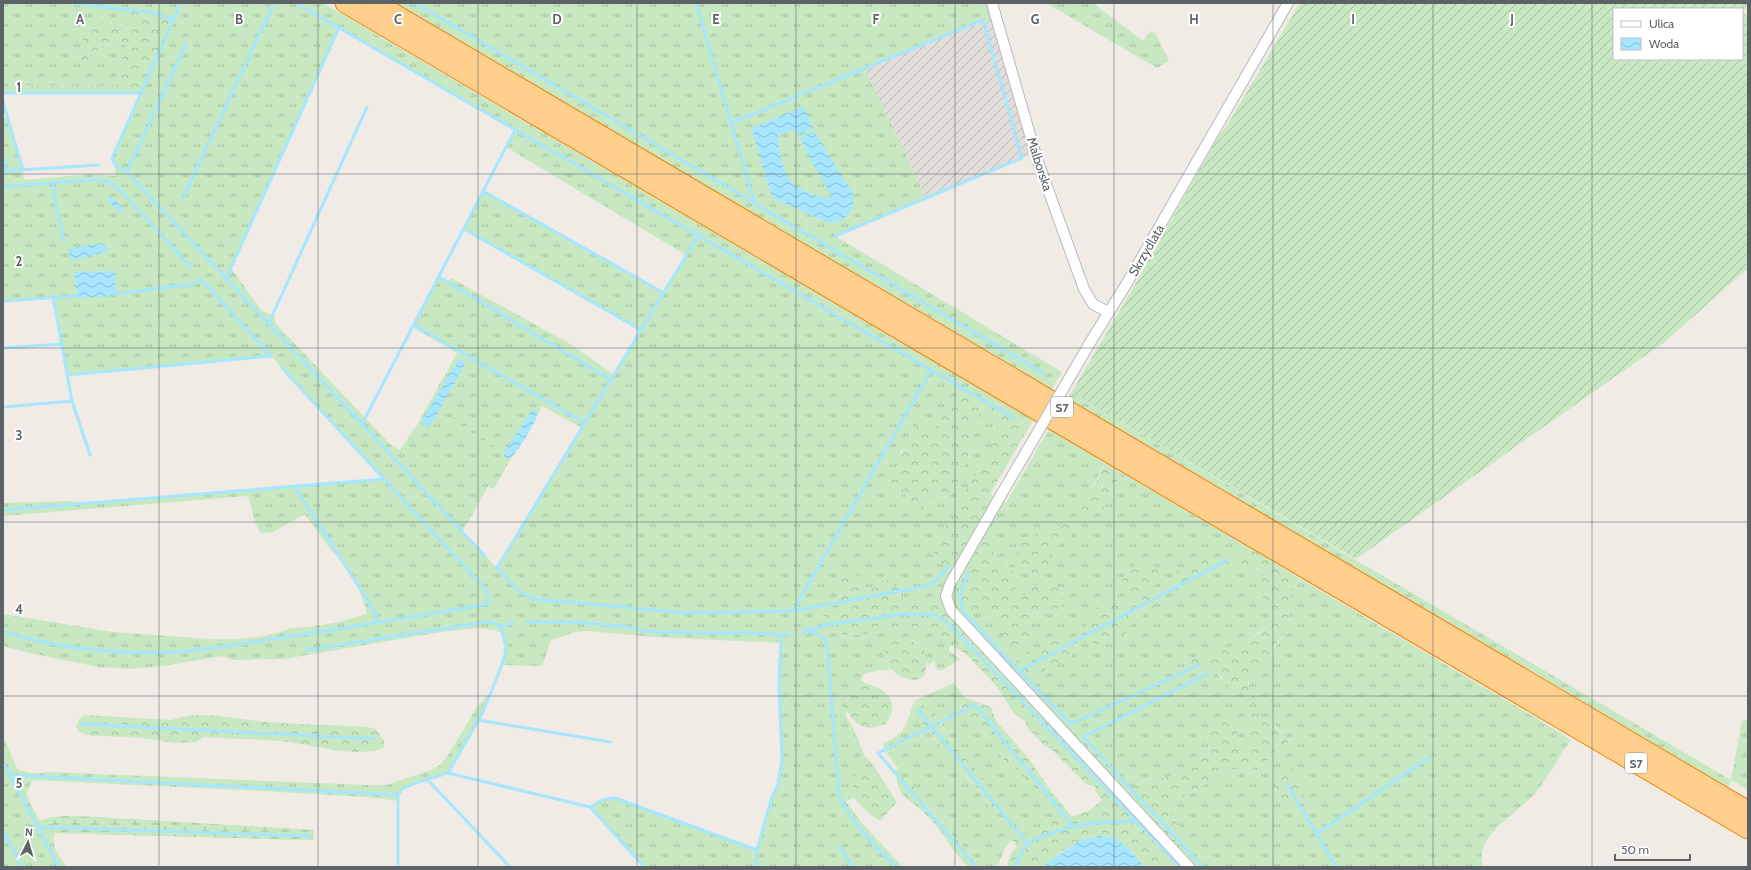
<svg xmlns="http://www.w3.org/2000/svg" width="1751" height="870" font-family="Cabin,sans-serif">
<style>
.industrial{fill:url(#industrial-furrows)}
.grass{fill:url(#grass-tufts);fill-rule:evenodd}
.forest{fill:url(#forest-crowns)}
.wetland{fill:url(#wetland-marsh)}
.garden{fill:url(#garden-furrows);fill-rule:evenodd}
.water{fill:url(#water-waves)}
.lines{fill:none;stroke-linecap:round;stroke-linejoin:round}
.stream{stroke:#a6e6ff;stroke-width:3}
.minor-casing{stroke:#b6b9bc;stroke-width:12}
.motorway-casing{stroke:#f58200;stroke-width:21}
.minor{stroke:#fff;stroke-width:10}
.motorway{stroke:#ffd08d;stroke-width:19}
.minor-bridge-casing{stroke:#b6b9bc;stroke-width:12;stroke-linecap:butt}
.minor-bridge{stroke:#fff;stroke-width:10}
.grid{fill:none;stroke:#5d6266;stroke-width:1;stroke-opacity:0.55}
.labels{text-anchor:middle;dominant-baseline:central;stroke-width:4;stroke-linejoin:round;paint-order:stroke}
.shield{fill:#fff;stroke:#8e9194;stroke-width:1}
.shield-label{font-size:12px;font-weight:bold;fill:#5d6266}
.street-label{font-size:13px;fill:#5d6266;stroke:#fff}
.grid-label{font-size:13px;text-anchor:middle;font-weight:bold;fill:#5d6266;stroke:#fff;stroke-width:4;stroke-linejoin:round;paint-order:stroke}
</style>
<defs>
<pattern id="industrial-furrows" width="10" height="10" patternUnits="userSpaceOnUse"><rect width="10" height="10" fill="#e1ded9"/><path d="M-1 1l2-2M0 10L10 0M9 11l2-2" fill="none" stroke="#bab7b4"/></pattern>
<pattern id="grass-tufts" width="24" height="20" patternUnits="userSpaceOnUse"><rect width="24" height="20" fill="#c7e8c1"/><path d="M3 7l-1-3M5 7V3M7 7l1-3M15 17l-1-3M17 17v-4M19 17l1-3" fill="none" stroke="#a5bfa1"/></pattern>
<pattern id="forest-crowns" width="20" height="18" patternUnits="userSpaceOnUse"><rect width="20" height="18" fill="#c7e8c1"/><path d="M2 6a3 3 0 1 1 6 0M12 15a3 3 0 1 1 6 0" fill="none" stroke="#a5bfa1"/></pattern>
<pattern id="wetland-marsh" width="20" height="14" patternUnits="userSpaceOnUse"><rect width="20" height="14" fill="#c7e8c1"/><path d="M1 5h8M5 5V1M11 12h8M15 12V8" fill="none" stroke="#a5bfa1"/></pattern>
<pattern id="garden-furrows" width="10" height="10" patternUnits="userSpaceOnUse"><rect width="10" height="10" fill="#c7e8c1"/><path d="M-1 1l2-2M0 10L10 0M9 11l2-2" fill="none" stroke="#a5bfa1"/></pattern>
<pattern id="water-waves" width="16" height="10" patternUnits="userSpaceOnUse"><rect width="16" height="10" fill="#a6e6ff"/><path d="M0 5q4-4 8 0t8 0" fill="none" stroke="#8abed2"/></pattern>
</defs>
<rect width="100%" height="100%" fill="#f0ece5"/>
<path class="industrial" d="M 992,18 L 1030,155 L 926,198 L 864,69 Z"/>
<path class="grass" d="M 3,3 L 323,3 L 1033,420 L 1029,427 L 963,389 L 952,404 L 936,411 L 936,425 L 932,429 L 910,433 L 909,440 L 901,452 L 904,493 L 909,500 L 911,511 L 923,510 L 926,498 L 936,493 L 945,497 L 953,493 L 971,450 L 968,431 L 982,409 L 1000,419 L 1003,424 L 993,430 L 993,451 L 972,481 L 947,569 L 956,573 L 946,596 L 905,604 L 904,598 L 874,588 L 866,593 L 858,590 L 860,576 L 833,603 L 833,633 L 844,635 L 866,634 L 916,627 L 929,632 L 952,645 L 948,650 L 960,659 L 941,671 L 936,669 L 935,660 L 928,666 C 924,641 914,635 890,644 L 884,661 L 890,670 L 880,670 L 864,674 L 861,680 L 865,683 L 860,684 L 846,699 L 848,711 L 845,714 L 855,732 L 865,757 L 874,765 L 880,776 L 863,771 L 853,783 L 854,798 L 846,801 L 862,823 L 903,867 L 644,867 L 590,807 L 602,800 L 615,798 L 757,850 L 771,800 L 778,785 L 782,760 L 779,687 L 781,643 L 654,637 L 588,631 L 576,632 L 551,640 L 542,666 L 502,665 L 506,647 L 504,634 L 495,630 L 477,628 L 441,632 L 284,659 L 233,660 L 222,656 L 163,666 L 128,669 L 98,667 L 30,653 L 3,646 L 3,614 L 113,632 L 210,639 L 238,639 L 260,637 L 284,631 L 289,628 L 309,627 L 339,622 L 366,614 L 366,608 L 355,580 L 343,562 L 330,549 L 305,514 L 273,532 L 261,533 L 256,525 L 248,496 L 3,516 L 3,503 L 67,501 L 89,503 L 383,479 L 271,356 L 68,375 L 53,298 L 3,301 L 3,118 L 8,118 L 23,170 L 24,180 L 94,174 L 116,176 L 115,165 L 112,158 L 174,20 L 128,25 L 103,23 L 80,49 L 77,58 L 85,62 L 96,50 L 111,41 L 126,45 L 116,86 L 42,85 L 3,87 ZM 339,28 L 515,130 L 506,147 L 686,255 L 663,293 L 483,191 L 464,229 L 641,330 L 614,375 L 572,345 L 451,278 L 447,282 L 439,277 L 412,327 L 457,353 L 418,423 L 400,450 L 391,445 L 277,325 L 273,315 L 262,311 L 231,268 ZM 115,271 L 116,289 L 77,294 L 74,272 ZM 542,406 L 582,428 L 497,568 L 462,532 L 488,487 L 494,489 L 511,458 L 505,458 L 536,411 L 538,414 Z
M 397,3 L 987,3 L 992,18 L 865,69 L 926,198 L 835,236 L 1062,372 L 1051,390 Z
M 1046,3 L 1093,3 L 1143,41 L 1151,31 L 1156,34 L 1169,61 L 1157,68 Z
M 1071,393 L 1731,780 L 1742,721 L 1748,720 L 1748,790 L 1732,780 L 1728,787 L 1068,399 Z
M 1049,429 L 1105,463 C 1098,475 1095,488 1083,496 L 1104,508 L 1110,491 L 1122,473 L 1248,547 L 1238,555 L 1247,571 L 1257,568 L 1263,575 L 1261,594 L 1267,604 L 1282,617 L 1244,642 L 1230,648 L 1224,648 L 1208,661 L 1203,662 L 1198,658 L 1195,667 L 1200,670 L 1205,668 C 1214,671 1220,673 1223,682 L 1243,692 L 1249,698 L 1249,675 L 1259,670 L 1282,637 L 1289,619 L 1288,599 L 1299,578 L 1538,719 L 1571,740 C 1559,756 1550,775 1537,791 C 1521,812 1473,834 1483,867 L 1189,867 L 1169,846 L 1180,827 L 1169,812 L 1168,804 L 1206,784 L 1223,773 L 1238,768 L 1258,769 L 1268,760 L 1277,748 L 1290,741 L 1276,726 L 1247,719 L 1250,738 L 1247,746 L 1241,746 L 1237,736 L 1238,721 L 1207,733 L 1209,754 L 1193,761 L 1181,772 L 1164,778 L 1141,781 L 1121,794 L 956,617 L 987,606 L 991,622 L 1002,623 L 1013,648 L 1029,636 L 1028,617 L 1030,613 L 1035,612 L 1046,616 L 1060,608 L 1033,585 L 1027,593 L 1021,596 L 1016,590 L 1016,584 L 979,534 L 999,499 L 1006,503 Z
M 954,683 L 965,698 L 960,708 L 984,734 L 997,739 L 998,751 L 1006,763 L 1020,771 L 1030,784 L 1044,790 L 1048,787 L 1071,816 L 1012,840 L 1006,846 L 997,867 L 981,867 L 925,804 L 911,783 L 902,777 L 898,776 L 894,771 L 898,768 L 884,749 L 883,744 C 905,732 904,731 912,707 C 933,739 958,771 986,797 L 988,806 L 984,781 L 976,769 L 963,756 L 950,739 L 941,722 L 925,706 L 914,701 Z
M 493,689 L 482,714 L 448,773 C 436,776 410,781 402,789 C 398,793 398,797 398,801 L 366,797 L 261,791 L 33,780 L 26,793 L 31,805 L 40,821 L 51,817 L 76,816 L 314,830 L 314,836 L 312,840 L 55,833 C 50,845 60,857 67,867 L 3,867 L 3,737 L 18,770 C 29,773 37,774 48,772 L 367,785 L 386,785 L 431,770 L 440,765 L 448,755 L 477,707 Z"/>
<path class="forest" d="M 133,11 L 155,13 L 174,20 L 142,93 L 3,93 L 3,87 L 42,85 L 116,86 L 126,45 L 111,41 L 96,50 L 85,62 L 77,58 L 88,27 L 103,23 L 128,25 Z
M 963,389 L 1029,427 L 990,494 L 999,499 L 979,534 L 995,545 L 993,554 L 1019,577 L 1016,590 L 1021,596 L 1027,593 L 1033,585 C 1044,584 1059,582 1062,596 C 1063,600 1063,605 1060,608 C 1057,612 1050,614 1046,616 L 1035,612 L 1030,613 L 1028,617 L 1034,621 L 1035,629 L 1029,636 L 1013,648 L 1002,637 L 1002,623 L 991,622 L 987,607 L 956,617 L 1121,794 L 1141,781 L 1164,778 L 1181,772 L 1193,761 L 1209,754 L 1207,733 L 1219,722 L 1231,717 L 1238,721 L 1237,736 L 1241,746 L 1247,746 C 1251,734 1245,723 1250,713 C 1266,714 1279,730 1290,741 L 1277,748 L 1268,760 L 1258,769 L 1238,768 L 1223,773 L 1206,784 L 1168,804 L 1169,812 L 1180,827 L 1177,839 L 1169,846 L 1189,867 L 1144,867 C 1115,832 1101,826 1061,852 C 1055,857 1048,864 1041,867 C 1034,869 1015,867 1007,867 C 1008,858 1011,853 1017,847 L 1012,840 L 1050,823 L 1089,811 L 1102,800 L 1096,792 L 1095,786 L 1087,785 L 1052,750 L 1045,746 L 1029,730 L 1025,721 L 1013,712 L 998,688 L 966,654 L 929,632 L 916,627 L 866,634 L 844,635 L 833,633 L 827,629 L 823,615 L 833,613 L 833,603 L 843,594 L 838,586 L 840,578 L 845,573 L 860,576 L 858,590 L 866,593 L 874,588 L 878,582 L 887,580 C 897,585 902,593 905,604 L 946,596 L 956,573 L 938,563 L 932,550 L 972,480 L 993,451 L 993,430 L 1003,424 L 1000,419 L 982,409 L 968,431 L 971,450 L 953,493 L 945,497 L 936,493 L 926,498 L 923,510 L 918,512 L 911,511 C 910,505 909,497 904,493 C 895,487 889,491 887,477 L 896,474 C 901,455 906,437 919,423 L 928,423 L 932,429 L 936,425 L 936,411 L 952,404 Z
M 1105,463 L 1122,473 L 1110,491 L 1104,508 L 1090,512 L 1082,509 L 1079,500 L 1095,485 Z
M 1064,521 L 1070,521 L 1073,529 L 1070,541 L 1062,542 L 1049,556 L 1049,562 C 1035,580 1027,576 1011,563 L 1023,542 L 1033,538 L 1037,531 C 1049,531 1056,530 1064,521 Z
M 1248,547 L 1299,578 L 1288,599 L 1289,626 L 1274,647 L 1268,660 L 1259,670 L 1249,675 L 1248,684 L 1254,690 L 1254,698 L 1249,698 C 1242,691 1234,690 1226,685 C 1223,683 1223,681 1222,677 C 1218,672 1211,670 1205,668 L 1200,670 L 1191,663 L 1193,659 L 1198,658 L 1203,662 C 1210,660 1212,658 1213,651 C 1223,648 1233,647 1243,642 C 1257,636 1269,625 1282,617 L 1267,604 L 1260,594 L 1263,575 L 1257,568 L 1247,571 L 1240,569 L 1238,555 Z
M 1214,558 L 1222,558 L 1233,564 L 1233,567 C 1223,567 1211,570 1202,576 C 1192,582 1189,594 1176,593 L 1170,582 C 1176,566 1186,567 1201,565 L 1202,559 Z
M 1139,562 L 1156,567 L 1161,573 L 1154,586 L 1147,593 L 1154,607 L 1133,622 L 1124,636 L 1112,643 L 1097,644 L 1081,640 L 1077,643 L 1074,653 L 1067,661 L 1047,667 L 1041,677 C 1025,678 1024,676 1016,663 L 1019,655 L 1043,646 L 1054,635 L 1073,641 L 1082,632 L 1101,601 L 1117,600 L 1124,607 L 1128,607 L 1131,599 L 1122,592 C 1121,576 1124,571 1139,562 Z
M 903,639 C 925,642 931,656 924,676 C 922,677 918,680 915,680 C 899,681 870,657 891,644 C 894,641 899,640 903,639 Z
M 865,683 C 879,687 894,694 892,711 C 891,715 888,720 887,723 C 880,726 873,729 865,727 C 843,721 838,688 865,683 Z
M 965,698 L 991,707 L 996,721 L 1030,760 L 1048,787 L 1044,790 L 1037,789 L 1030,784 L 1020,771 L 1006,763 L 998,751 L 997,739 C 982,733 970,726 960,712 Z
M 914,702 L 925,706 L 934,712 L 950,739 L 963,756 L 976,769 L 1006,811 L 1004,814 L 999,813 L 988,806 L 986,797 L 943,752 L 935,738 L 926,729 L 912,707 Z
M 85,715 L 172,720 C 197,709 241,720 269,722 C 301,725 334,725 367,727 L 376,729 L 384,741 L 384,748 C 352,759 313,744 280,741 C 255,739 229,739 203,737 L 197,742 L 176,743 L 142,738 L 87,735 L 78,731 L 76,726 L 79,719 Z
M 1292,767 L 1300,779 L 1306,783 C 1306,802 1297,802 1280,800 L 1277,790 L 1275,776 L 1285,768 Z
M 862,771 L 880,776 L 897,802 L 880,821 L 867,812 L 854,798 L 853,783 L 856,774 Z
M 898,776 L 902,777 L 911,783 L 925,804 L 981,867 L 968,867 C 950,850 940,825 920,809 C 914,803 906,800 901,793 C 899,789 897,782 896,778 Z"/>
<path class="wetland" d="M 454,418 L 461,421 L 499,450 L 498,453 C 487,453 463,429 451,423 L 451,419 Z
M 76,816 L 314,830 L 314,836 L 312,840 L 55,833 L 51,817 Z"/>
<path class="garden" d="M 1300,3 L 1748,3 L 1748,6 L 1743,12 L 1748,17 L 1748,268 L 1666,341 L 1356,559 L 1071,393 L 1136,283 L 1218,137 L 1226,127 ZM 1614,9 L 1742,9 L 1742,59 L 1614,59 Z"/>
<path class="water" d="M 802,107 C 809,111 810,122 813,129 L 799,136 L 794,130 L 779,135 L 778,139 C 778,147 784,172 789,179 C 796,189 817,197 829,198 L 832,196 L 815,168 L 800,138 L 814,131 L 853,194 L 853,207 L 843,220 L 833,223 L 826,222 L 775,199 L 771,194 L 751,128 Z
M 111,196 L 123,208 L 122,211 L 120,212 L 107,201 Z
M 102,243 L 109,250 C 106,253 77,259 71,260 L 68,249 Z
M 115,271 L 116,289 L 111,296 L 83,298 L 80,298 L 77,294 L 74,272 Z
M 461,359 L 465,362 L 462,370 L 432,423 L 428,427 L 421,423 L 423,418 L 458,361 Z
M 532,410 L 536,411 L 538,414 C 531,430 522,445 511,458 L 506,458 L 504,456 L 505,451 Z
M 1097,836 L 1113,837 L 1129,849 L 1144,867 L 1041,867 L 1079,841 Z"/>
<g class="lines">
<path class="stream" d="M 71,3 L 155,13 L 174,20
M 181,3 L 112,158 L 115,165 L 127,172 L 485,556
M 296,3 L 1014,418
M 415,3 L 1043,373
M 696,3 L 755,204
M 3,93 L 142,93
M 3,102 L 23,170
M 731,123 L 983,20 L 1022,158 L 835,236
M 4,158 L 7,170
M 3,171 L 99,165
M 127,172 L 186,44
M 52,183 L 64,241
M 3,187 L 90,180 C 104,179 111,182 121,191 L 190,266
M 483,191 L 664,293
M 183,198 L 274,3
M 464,229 L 641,330
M 439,277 L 611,380
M 226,279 L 339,28
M 114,294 L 177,286 C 187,286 194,286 201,279 L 271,356
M 53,297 L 72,401 L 90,455
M 3,301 L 78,296
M 268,325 L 367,107
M 414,325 L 585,423
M 3,348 L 62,344
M 68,375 L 271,356
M 3,407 L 72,401
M 362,424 L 515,130
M 295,487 L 375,612 L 378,623
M 3,510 L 384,479
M 496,567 L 520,592 L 533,599 L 687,613 L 793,611 L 926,586 C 937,581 942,574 949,565
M 497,568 L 698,236
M 968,573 L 960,595 L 963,611 L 1019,671 L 1071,724 L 1199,665
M 793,611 L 931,370
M 528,622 L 572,622 L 621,626 L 651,632 L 745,633 L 790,635
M 501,627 L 513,623
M 805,628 L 825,639 L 827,646 L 839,794 C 849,823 875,845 896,867
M 3,632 C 58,648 117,655 174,652 C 216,649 258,641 300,635 C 363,625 425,615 488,604 L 489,597 L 486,590 L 282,368
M 802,634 L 825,625 L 904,614 L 935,615 L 947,622 L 1180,867
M 306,650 L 487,622 L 494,623 L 501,627 L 506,647 L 505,655 L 498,675 L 482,714 L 448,773
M 1019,671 L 1227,560
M 918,710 L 1028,844
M 478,720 L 611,742
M 82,724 L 375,739
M 3,762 L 59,867
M 10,775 L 398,795
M 427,779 L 510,867
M 1287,784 L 1336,867
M 38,827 L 310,836
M 3,831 L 22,867
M 1316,834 L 1430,757
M 840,847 L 852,867
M 398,867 L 398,795 L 402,789 L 415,783 L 448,773 L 590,807
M 644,867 L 590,807 L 602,800 L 615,798 L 757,850 L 771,800 L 778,785 L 782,760 L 779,687 L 781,635
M 756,867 L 757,850
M 976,867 L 878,753 L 975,705 L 1073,826
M 1015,867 C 1018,859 1021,849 1029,843 C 1035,838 1044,836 1052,833 C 1083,822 1104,822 1137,821
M 1203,867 L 1083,737 L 1207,674"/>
<g class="minor-casing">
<path id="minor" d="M 992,3 L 1037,159 L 1084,289 L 1093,304 L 1108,312
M 1091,341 L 1127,283 L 1288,3
M 1001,495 L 950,584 L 946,596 L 951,610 L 1189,867"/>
</g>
<g class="motorway-casing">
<path id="motorway" d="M 345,3 L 1748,829
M 376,3 L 1748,811"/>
</g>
<use href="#minor" class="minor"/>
<use href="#motorway" class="motorway"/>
<g class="minor-bridge-casing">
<path id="minor-bridge" d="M 1001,495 L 1091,341"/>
</g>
<use href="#minor-bridge" class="minor-bridge"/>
</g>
<path class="grid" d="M 159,3 L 159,867M 318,3 L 318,867M 478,3 L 478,867M 637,3 L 637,867M 796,3 L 796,867M 955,3 L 955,867M 1114,3 L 1114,867M 1273,3 L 1273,867M 1433,3 L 1433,867M 1592,3 L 1592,867M 3,174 L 1748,174M 3,348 L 1748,348M 3,522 L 1748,522M 3,696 L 1748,696"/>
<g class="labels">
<g class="shield">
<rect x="1051" y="397" width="22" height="20" rx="3"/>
<rect x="1625" y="753" width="22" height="20" rx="3"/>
</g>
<g class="shield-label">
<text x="1062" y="407">S7</text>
<text x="1636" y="763">S7</text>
</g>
<g class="street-label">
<text transform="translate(1040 164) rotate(72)">Malborska</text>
<text transform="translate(1146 250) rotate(-60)">Skrzydlata</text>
</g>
</g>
<g class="grid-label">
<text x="80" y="24">A</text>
<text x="239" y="24">B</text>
<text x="398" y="24">C</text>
<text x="557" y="24">D</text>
<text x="716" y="24">E</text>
<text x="876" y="24">F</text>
<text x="1035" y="24">G</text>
<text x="1194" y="24">H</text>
<text x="1353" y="24">I</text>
<text x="1512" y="24">J</text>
<text x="19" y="92">1</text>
<text x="19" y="266">2</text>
<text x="19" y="440">3</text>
<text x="19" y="614">4</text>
<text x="19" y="788">5</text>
</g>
<rect width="1751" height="870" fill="none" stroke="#5d6266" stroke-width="8"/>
<rect x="1613" y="8" width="130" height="52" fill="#ffffff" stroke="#bec0c2"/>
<rect x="1621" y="21" width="20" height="6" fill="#ffffff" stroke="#bec0c2"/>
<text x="1649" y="28" font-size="12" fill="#5d6266">Ulica</text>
<rect x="1621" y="38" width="20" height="12" fill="url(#water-waves)" stroke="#bec0c2"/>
<text x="1649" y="48" font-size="12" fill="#5d6266">Woda</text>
<g transform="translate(28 842) rotate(5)" stroke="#ffffff" stroke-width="3" paint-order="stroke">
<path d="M0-3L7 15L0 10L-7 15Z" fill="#5d6266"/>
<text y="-6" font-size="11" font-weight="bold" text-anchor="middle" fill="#5d6266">N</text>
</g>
<path d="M1615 854v6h75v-6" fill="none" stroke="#5d6266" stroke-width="2"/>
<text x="1621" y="854" font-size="12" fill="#5d6266" stroke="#ffffff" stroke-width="3" paint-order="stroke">50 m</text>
</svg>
